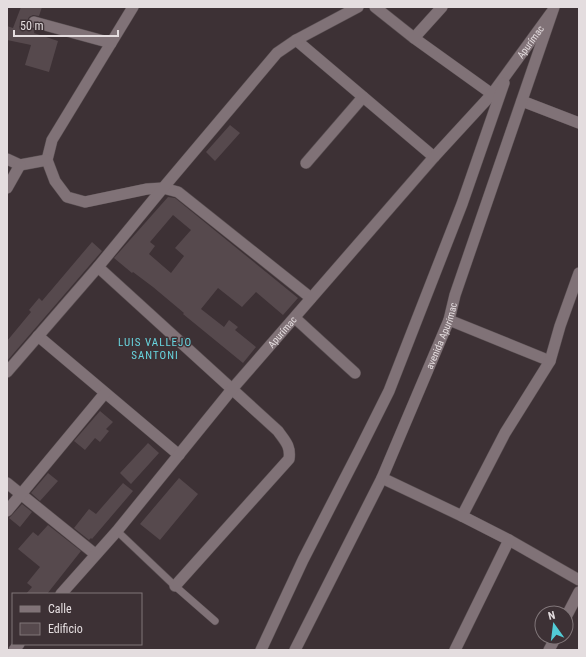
<svg xmlns="http://www.w3.org/2000/svg" width="586" height="657" font-family="'Roboto Condensed',sans-serif">
<style>
.building{fill:#56494d;fill-rule:evenodd}
.lines{fill:none;stroke-linecap:round;stroke-linejoin:round}
.service-casing{stroke:#5a5053;stroke-width:8}
.minor-casing{stroke:#5a5053;stroke-width:12}
.tertiary-casing{stroke:#5a5053;stroke-width:12}
.service{stroke:#807277;stroke-width:7}
.minor{stroke:#807277;stroke-width:11}
.tertiary{stroke:#807277;stroke-width:11}
.labels{text-anchor:middle;dominant-baseline:central;stroke-width:3;stroke-linejoin:round;paint-order:stroke}
.street-label{font-size:10px;fill:#e4dddf;stroke:#3d3135}
.neighbourhood-label{font-size:11px;letter-spacing:1px;fill:#68d4de;stroke:#3d3135}
</style>
<rect width="100%" height="100%" fill="#3d3135"/>
<path class="building" d="M 21,7 L 42,7 L 39,16 L 33,15 L 29,17 L 27,21 L 27,24 L 29,27 L 35,30 L 34,33 L 58,41 L 49,72 L 25,65 L 31,45 L 7,40 L 7,26 L 13,28 Z
M 230,125 L 240,133 L 215,161 L 206,152 Z
M 168,197 L 175,198 L 298,298 L 283,315 L 256,292 L 242,307 L 218,288 L 201,309 L 224,327 L 229,320 L 238,327 L 235,330 L 256,347 L 243,363 L 183,314 L 184,313 L 153,287 L 133,272 L 132,273 L 114,258 ZM 173,215 L 191,230 L 175,248 L 184,256 L 171,273 L 149,254 L 155,246 L 150,242 Z
M 92,242 L 102,251 L 7,361 L 7,341 L 31,312 L 29,310 L 39,298 L 42,301 Z
M 100,411 L 113,422 L 106,429 L 109,431 L 100,442 L 95,438 L 85,450 L 74,441 Z
M 148,443 L 159,453 L 131,484 L 120,473 Z
M 48,473 L 58,481 L 40,501 L 31,493 Z
M 179,478 L 198,494 L 160,540 L 140,524 Z
M 123,483 L 133,491 L 92,539 L 91,538 L 89,540 L 74,528 L 89,509 L 96,514 Z
M 22,504 L 32,512 L 20,527 L 9,518 L 12,515 Z
M 48,525 L 81,551 L 47,594 L 26,594 L 32,587 L 27,583 L 40,567 L 18,549 L 33,532 L 38,536 Z"/>
<g class="lines">
<g class="service-casing">
<path id="service" d="M 117,531 L 175,586 L 215,621"/>
</g>
<g class="minor-casing">
<g id="minor">
<path d="M 133,7 L 52,140 L 47,160 L 55,181 L 67,197 L 85,202 L 147,189 L 163,188 L 178,192 L 311,298"/>
<path d="M 375,7 L 414,38 L 492,94"/>
<path d="M 34,22 L 111,43"/>
<path d="M 414,38 L 442,7"/>
<path d="M 296,40 L 434,157"/>
<path d="M 522,101 L 579,123"/>
<path d="M 7,159 L 20,165 L 47,160"/>
<path d="M 306,163 L 363,97"/>
<path d="M 7,188 L 20,165"/>
<path d="M 98,267 L 278,431 C 285,441 291,446 289,459 L 175,586"/>
<path d="M 295,318 L 355,373"/>
<path d="M 449,320 L 550,361"/>
<path d="M 38,336 L 179,455"/>
<path d="M 7,372 L 98,267 L 163,188 L 277,53 L 296,40 L 358,7"/>
<path d="M 382,478 L 462,516 L 505,433 L 550,361 L 560,326 L 579,273"/>
<path d="M 7,483 L 95,554"/>
<path d="M 7,511 L 105,393"/>
<path d="M 462,516 L 509,540 L 579,580"/>
<path id="s1" d="M 61,594 L 117,531 L 233,388 L 434,157 L 492,94 L 551,13"/>
<path d="M 566,617 L 579,592"/>
<path d="M 14,650 L 19,644"/>
<path d="M 261,650 L 303,560 L 360,449 L 389,391 L 462,204 L 504,83"/>
<path d="M 455,650 L 509,540"/>
<path d="M 549,650 L 556,637"/>
</g>
</g>
<g class="tertiary-casing">
<g id="tertiary">
<path id="s2" d="M 295,650 L 382,478 L 449,320 L 455,295 L 554,7"/>
</g>
</g>
<use href="#service" class="service"/>
<use href="#minor" class="minor"/>
<use href="#tertiary" class="tertiary"/>
</g>
<g class="labels">
<g class="street-label">
<text stroke="none"><textPath href="#s1" startOffset="725">Apurímac</textPath></text>
<text stroke="none"><textPath href="#s1" startOffset="343">Apurímac</textPath></text>
<text stroke="none"><textPath href="#s2" startOffset="347">avenida Apurimac</textPath></text>
</g>
<g class="neighbourhood-label">
<text x="155" y="342">LUIS VALLEJO<tspan x="155" dy="13">SANTONI</tspan></text>
</g>
</g>
<rect width="586" height="657" fill="none" stroke="#e4dddf" stroke-width="16"/>
<rect x="12" y="593" width="130" height="52" fill="#3d3135" stroke="#807679"/>
<rect x="20" y="606" width="20" height="6" fill="#807277" stroke="#807679"/>
<text x="48" y="613" font-size="12" fill="#e4dddf">Calle</text>
<rect x="20" y="623" width="20" height="12" fill="#56494d" stroke="#807679"/>
<text x="48" y="633" font-size="12" fill="#e4dddf">Edificio</text>
<g transform="translate(554 625) rotate(346)"><circle r="19" fill="#3d3135" stroke="#807679"/>
<path d="M0-3L7 15L0 10L-7 15Z" fill="#52ccd6"/>
<text y="-6" font-size="11" font-weight="bold" text-anchor="middle" fill="#e4dddf">N</text>
</g>
<path d="M14 30v6h104v-6" fill="none" stroke="#e4dddf" stroke-width="2"/>
<text x="20" y="30" font-size="12" fill="#e4dddf" stroke="#3d3135" stroke-width="3" paint-order="stroke">50 m</text>
</svg>
